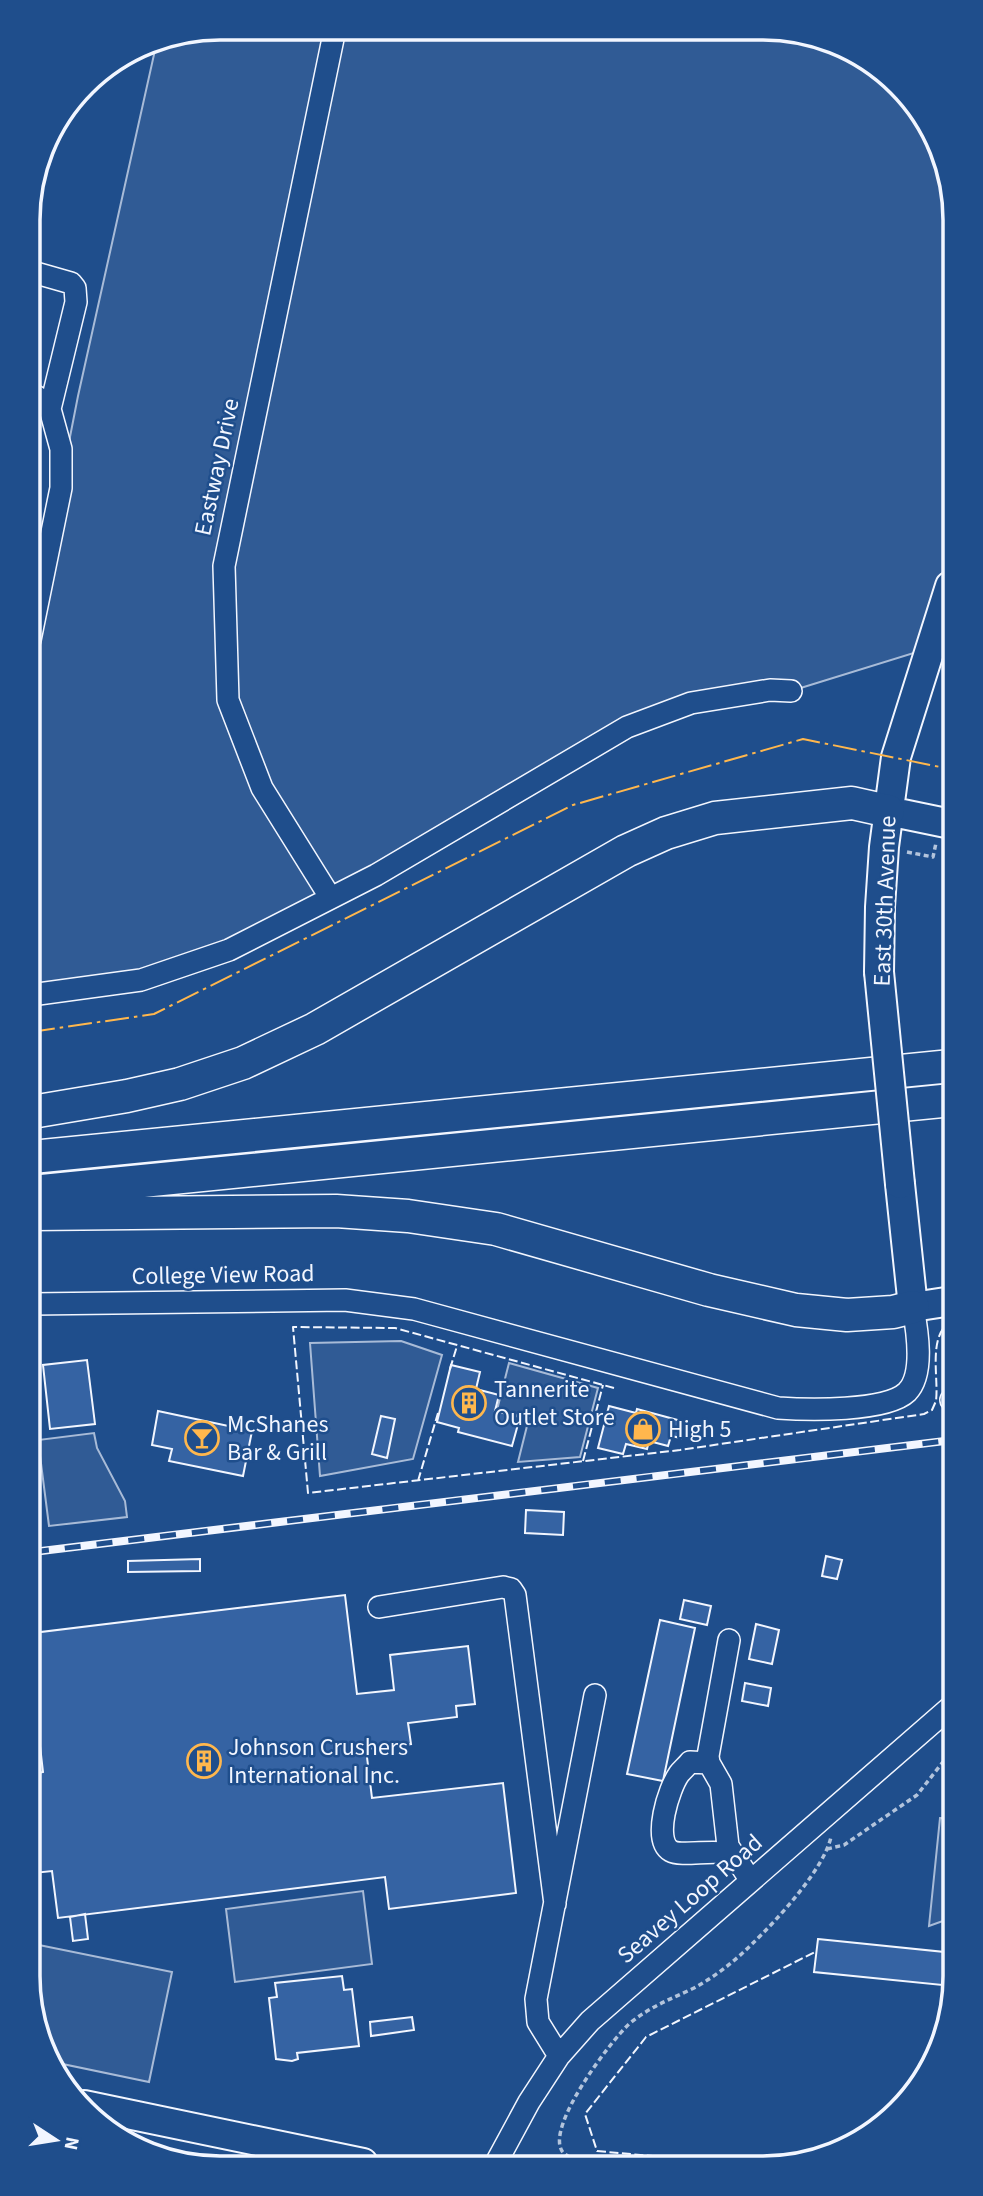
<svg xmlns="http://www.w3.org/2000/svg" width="983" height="2196" font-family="'Source Sans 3',sans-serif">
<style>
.built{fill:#305b95;stroke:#a8bbd7;stroke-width:2}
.building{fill:#3563a3;stroke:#f2f6ff;stroke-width:2}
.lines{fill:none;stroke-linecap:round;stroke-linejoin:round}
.minor-casing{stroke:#f2f6ff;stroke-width:24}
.major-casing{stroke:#f2f6ff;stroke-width:32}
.highway-casing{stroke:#f2f6ff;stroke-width:35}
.path{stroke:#b3c4dc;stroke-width:3.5;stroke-dasharray:5 3.5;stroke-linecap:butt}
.minor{stroke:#1f4e8c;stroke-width:21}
.major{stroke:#1f4e8c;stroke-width:28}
.highway{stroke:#1f4e8c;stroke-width:32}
.rail-casing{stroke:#f2f6ff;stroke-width:8}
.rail{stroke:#1f4e8c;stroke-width:5;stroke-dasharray:16;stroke-linecap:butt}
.major-bridge-casing{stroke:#f2f6ff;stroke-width:32;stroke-linecap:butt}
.major-bridge{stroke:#1f4e8c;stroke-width:28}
.fence{stroke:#f2f6ff;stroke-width:2;stroke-dasharray:9 3.5;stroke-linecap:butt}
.power{stroke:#ffb74d;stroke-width:2;stroke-dasharray:24 5 3.5 5;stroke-linecap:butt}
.labels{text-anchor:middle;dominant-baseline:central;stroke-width:5;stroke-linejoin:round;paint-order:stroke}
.street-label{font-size:24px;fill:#f2f6ff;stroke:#1f4e8c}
.poi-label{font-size:24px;fill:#f2f6ff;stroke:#1f4e8c;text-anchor:start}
.rim{fill:none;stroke:#f2f6ff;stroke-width:3.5}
</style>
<rect width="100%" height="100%" fill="#1f4e8c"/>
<path class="built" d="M 221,28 L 799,32 L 890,76 L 948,170 L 950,586 L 930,648 L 791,691 L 691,703 L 376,875 L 191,963 L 31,991 L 30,641 L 78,396 L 157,41 Z
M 401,1341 L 442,1355 L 413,1459 L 320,1476 L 310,1343 Z
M 509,1363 L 598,1388 L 580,1457 L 518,1462 L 529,1418 L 497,1410 Z
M 94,1433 L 97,1448 L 125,1501 L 127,1517 L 49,1526 L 38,1440 Z
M 940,1818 L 954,1819 L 954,1917 L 929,1926 Z
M 363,1891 L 372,1964 L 235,1982 L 226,1909 Z
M 34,1944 L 172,1972 L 149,2082 L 58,2063 L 35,2026 Z"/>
<path class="building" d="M 87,1360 L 95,1424 L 50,1429 L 43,1365 Z
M 451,1365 L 480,1372 L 476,1389 L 499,1395 L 495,1411 L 520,1417 L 512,1446 L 458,1432 L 459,1428 L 437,1422 Z
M 609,1406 L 636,1413 L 637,1409 L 685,1422 L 681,1438 L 671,1436 L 668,1446 L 649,1441 L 647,1449 L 626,1444 L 623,1454 L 598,1448 Z
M 158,1411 L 252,1431 L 243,1476 L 169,1461 L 172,1449 L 152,1445 Z
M 381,1416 L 395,1419 L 387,1458 L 372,1454 Z
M 526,1510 L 564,1512 L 563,1535 L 525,1533 Z
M 826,1556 L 842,1560 L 837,1579 L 822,1576 Z
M 200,1559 L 200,1571 L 128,1572 L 128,1561 Z
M 345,1595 L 357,1694 L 394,1690 L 390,1655 L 468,1646 L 475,1704 L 456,1706 L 457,1717 L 408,1723 L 411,1744 L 366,1749 L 372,1798 L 503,1783 L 516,1893 L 389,1909 L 385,1877 L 58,1918 L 52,1871 L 34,1873 L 34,1774 L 43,1772 L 34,1694 L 33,1633 Z
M 684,1600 L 711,1606 L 707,1625 L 680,1619 Z
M 660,1620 L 695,1628 L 663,1781 L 627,1774 Z
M 756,1624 L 779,1630 L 772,1664 L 749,1659 Z
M 745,1683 L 771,1688 L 768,1706 L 742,1701 Z
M 85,1914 L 88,1939 L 73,1941 L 70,1917 Z
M 818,1939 L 954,1953 L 952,1986 L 814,1972 Z
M 342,1976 L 344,1990 L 352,1989 L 359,2046 L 297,2053 L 298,2059 L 292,2061 L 276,2059 L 269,1998 L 277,1997 L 275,1983 Z
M 412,2017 L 414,2030 L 371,2036 L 370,2022 Z"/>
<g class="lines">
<g class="minor-casing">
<path id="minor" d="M 29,271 L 71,283 L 75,288 L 76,302 L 50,409
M 29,392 L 37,397 L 50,409 L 61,449 L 61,488 L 30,640
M 330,897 L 262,788 L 228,700 L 224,566 L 335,29
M 31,995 L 141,980 L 229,950 L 376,875 L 627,727 L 691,703 L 770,690 L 791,691
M 32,1304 L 345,1300 L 414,1309 L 778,1408 C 807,1410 886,1412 907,1392 C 925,1374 917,1329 913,1307
M 951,1400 L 953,1400
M 379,1607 L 503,1587 L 511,1589 L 515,1595 L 555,1904
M 729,1640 L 708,1756 L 709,1763 L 721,1784 L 728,1846 L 751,1881
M 709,1763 L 690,1762 C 687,1766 682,1770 679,1774 C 669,1788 652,1840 671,1851 C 681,1857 715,1849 731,1854
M 559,2056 L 538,2022 L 536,1999 L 595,1695
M 496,2163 L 529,2102 L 559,2056 L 590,2021 L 954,1704"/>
</g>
<g class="major-casing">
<path id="major" d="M 888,811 L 951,824
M 879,972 L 880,907 L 884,847 L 896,757 L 950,586
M 900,1184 L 913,1307 L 952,1301
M 84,2105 L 363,2163"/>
</g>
<g class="highway-casing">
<path id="highway" d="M 32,1112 L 127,1096 L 180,1084 L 243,1063 L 315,1029 L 626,851 L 666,833 L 715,818 L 852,803 L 888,811
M 32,1157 L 951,1066
M 32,1192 L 952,1100
M 32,1214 L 336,1211 L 408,1216 L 496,1229 L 709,1290 L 796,1310 L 847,1315 L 893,1312 L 913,1307"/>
</g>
<path class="path" d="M 907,852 L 933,857 L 936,843
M 827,1849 L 844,1845 L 917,1795 L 954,1748
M 586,2162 C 578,2160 567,2158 562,2151 C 546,2126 610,2042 629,2024 C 649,2007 671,1999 694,1988 C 716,1976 735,1961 753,1943 C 777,1920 824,1869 831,1837"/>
<use href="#minor" class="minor"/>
<use href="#major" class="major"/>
<use href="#highway" class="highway"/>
<g class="rail-casing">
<path id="rail" d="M 33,1552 L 953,1440"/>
</g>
<use href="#rail" class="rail"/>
<g class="major-bridge-casing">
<path id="major-bridge" d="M 879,972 L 900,1184"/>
</g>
<use href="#major-bridge" class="major-bridge"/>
<path class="fence" d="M 450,1369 L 457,1346
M 614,1388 L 395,1328 L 293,1327 L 308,1493 L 680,1450 L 924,1414 L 932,1410 L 936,1401 C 939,1377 927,1334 952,1321
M 583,1461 L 603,1385
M 418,1481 L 438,1413
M 718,2162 L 597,2151 L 585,2114 L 646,2037 L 817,1951"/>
<path class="power" d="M 31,1032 L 154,1014 L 573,805 L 803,739 L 950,769"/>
</g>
<defs>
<g id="building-ring" transform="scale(1.75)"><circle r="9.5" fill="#1f4e8c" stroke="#ffb74d" stroke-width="1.5"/><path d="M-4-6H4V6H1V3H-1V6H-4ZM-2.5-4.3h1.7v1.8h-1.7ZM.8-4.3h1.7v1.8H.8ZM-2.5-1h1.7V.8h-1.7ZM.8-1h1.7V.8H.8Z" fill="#ffb74d"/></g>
<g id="shop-ring" transform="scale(1.75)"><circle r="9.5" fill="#1f4e8c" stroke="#ffb74d" stroke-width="1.5"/><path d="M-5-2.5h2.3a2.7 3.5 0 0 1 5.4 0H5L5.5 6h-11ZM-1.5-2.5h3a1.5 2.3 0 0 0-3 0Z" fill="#ffb74d"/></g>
<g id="bar-ring" transform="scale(1.75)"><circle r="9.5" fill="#1f4e8c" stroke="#ffb74d" stroke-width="1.5"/><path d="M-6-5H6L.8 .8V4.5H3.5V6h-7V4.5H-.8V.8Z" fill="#ffb74d"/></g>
</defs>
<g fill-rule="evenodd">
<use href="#building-ring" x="469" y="1403"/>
<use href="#shop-ring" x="643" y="1429"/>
<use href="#bar-ring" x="202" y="1438"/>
<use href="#building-ring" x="204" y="1761"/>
</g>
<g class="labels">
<g class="street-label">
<text transform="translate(217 467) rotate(-78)">Eastway Drive</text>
<text transform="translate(885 901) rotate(-88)">East 30th Avenue</text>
<text transform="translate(223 1275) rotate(-1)">College View Road</text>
<text transform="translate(690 1899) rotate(-41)">Seavey Loop Road</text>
</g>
<g class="poi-label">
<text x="494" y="1389">Tannerite<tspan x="494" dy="28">Outlet Store</tspan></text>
<text x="227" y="1424">McShanes<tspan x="227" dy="28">Bar &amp; Grill</tspan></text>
<text x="668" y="1429">High 5</text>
<text x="228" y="1747">Johnson Crushers<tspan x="228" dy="28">International Inc.</tspan></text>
</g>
</g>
<path d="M0 0H983V2196H0ZM220 40H763A180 180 0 0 1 943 220V1976A180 180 0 0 1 763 2156H220A180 180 0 0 1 40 1976V220A180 180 0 0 1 220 40Z" fill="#1f4e8c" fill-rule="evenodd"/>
<path class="rim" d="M220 40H763A180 180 0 0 1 943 220V1976A180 180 0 0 1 763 2156H220A180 180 0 0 1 40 1976V220A180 180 0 0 1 220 40Z"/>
<g transform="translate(56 2140) rotate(102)" stroke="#1f4e8c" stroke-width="5" paint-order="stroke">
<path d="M0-5L12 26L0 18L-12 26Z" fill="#f2f6ff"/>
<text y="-10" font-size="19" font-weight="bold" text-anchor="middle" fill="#f2f6ff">N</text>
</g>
</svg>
